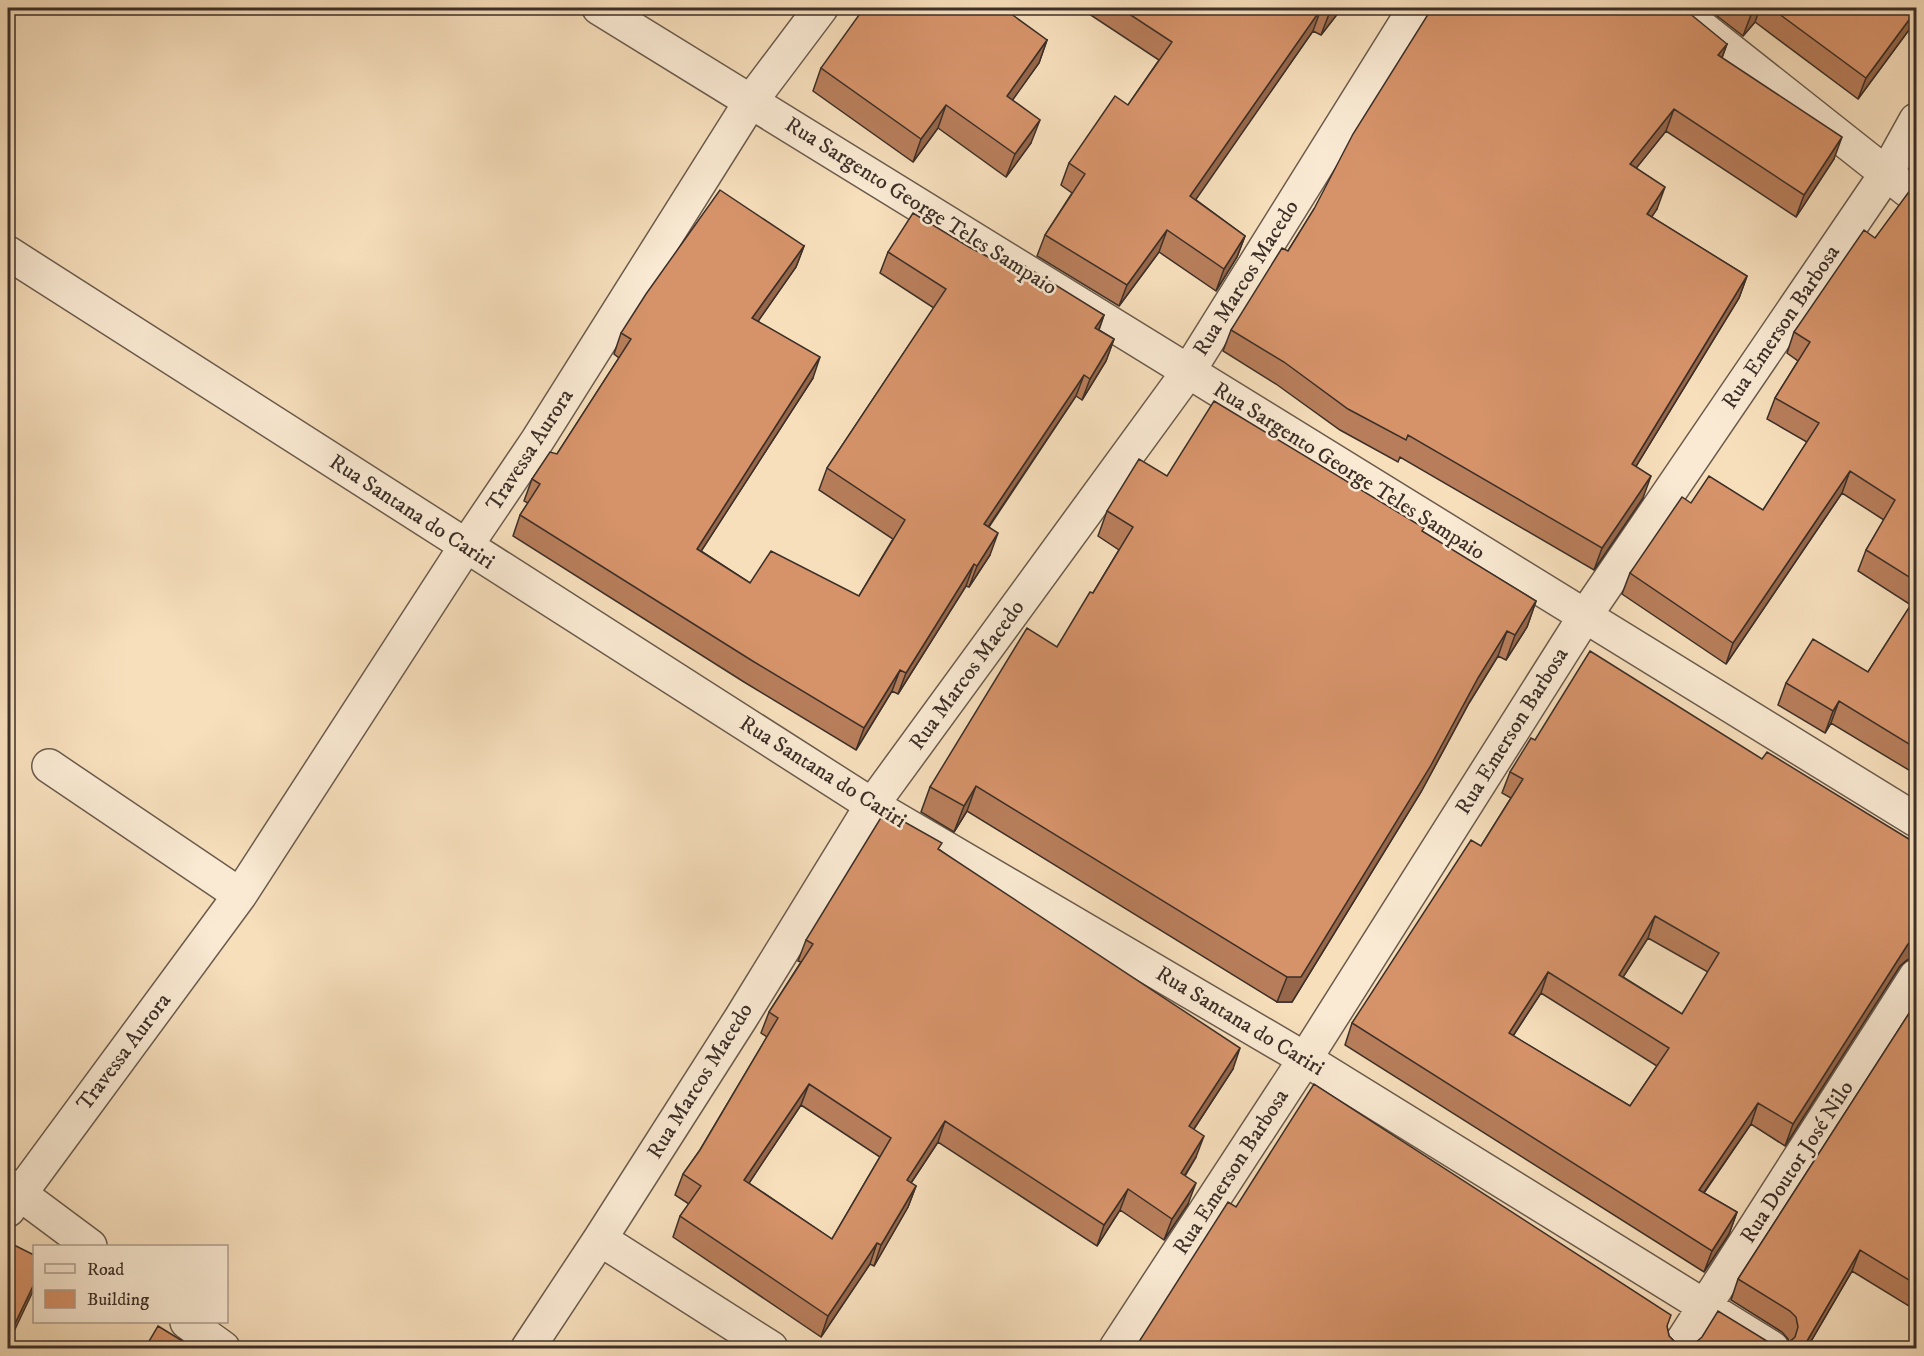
<svg xmlns="http://www.w3.org/2000/svg" width="1924" height="1356" font-family="'IM FELL DW Pica',serif">
<style>
.lines{fill:none;stroke-linecap:round;stroke-linejoin:round}
.minor-casing{stroke:#6b5b4d;stroke-width:36}
.minor{stroke:#faead3;stroke-width:33}
.wall{fill:#b87e5b;stroke:#3c2f28;stroke-width:1.5;fill-rule:evenodd}
.shaded-wall{fill:#96674a;stroke:#3c2f28;stroke-width:1.5}
.building{fill:#d6936a;stroke:#3c2f28;stroke-width:1.5;fill-rule:evenodd}
.labels{text-anchor:middle;dominant-baseline:central;stroke-width:5;stroke-linejoin:round;paint-order:stroke}
.street-label{font-size:22px;fill:#3c2f28;stroke:#faead3}
</style>
<rect width="100%" height="100%" fill="#f7dfbc"/>
<filter id="stains"><feTurbulence type="fractalNoise" baseFrequency=".00333" numOctaves="4"/><feColorMatrix values="0 0 0 0 .2 0 0 0 0 .09 0 0 0 0 .02 0 0 0 .5 -.17"/></filter>
<radialGradient id="worn" r=".72"><stop offset=".6" stop-color="#630" stop-opacity="0"/><stop offset="1" stop-color="#630" stop-opacity=".3"/></radialGradient>
<g class="lines">
<g class="minor-casing">
<path id="minor" d="M 599,8 L 1916,820
M 1677,8 L 1916,197
M 8,253 L 872,805 L 1305,1059 L 1772,1348
M 49,766 L 240,895
M 8,1185 L 90,1246
M 8,1210 L 240,895 L 466,546 L 537,441 L 751,101 L 821,8
M 600,1239 L 771,1348
M 187,1322 L 223,1348
M 528,1348 L 600,1239 L 741,1018 L 872,805 L 1188,372 L 1415,8
M 1116,1348 L 1305,1059 L 1585,616 L 1886,174 L 1916,120
M 1678,1348 L 1916,976"/>
</g>
<use href="#minor" class="minor"/>
</g>
<path class="wall" d="M 1080,8 L 1342,8 L 1321,35 L 1313,31 L 1195,199 L 1245,236 L 1237,257 L 1216,291 L 1159,252 L 1119,306 L 1037,256 L 1045,235 L 1072,193 L 1061,185 L 1069,163 L 1128,105 L 1159,60 Z
M 1707,8 L 1917,8 L 1917,19 L 1858,99 L 1755,22 L 1743,36 Z
M 1047,40 L 1039,63 L 1012,100 L 1031,143 L 1006,177 L 938,128 L 913,162 L 813,91 L 821,68 Z
M 1727,44 L 1722,58 L 1834,159 L 1796,217 L 1666,131 L 1636,168 L 1657,209 L 1651,217 L 1747,276 L 1739,298 L 1636,466 L 1643,498 L 1594,570 L 1400,457 L 1398,462 L 1340,430 L 1276,384 L 1223,351 L 1231,330 L 1288,251 L 1314,209 Z
M 1917,192 L 1917,775 L 1831,723 L 1825,733 L 1778,705 L 1786,683 L 1868,672 L 1911,605 L 1858,571 L 1866,550 L 1884,520 L 1842,493 L 1726,664 L 1622,594 L 1630,573 L 1691,503 L 1763,510 L 1807,442 L 1767,419 L 1775,398 L 1798,361 L 1787,353 L 1794,332 L 1875,238 Z
M 804,246 L 796,267 L 758,321 L 813,378 L 701,551 L 750,583 L 859,596 L 893,539 L 819,490 L 827,468 L 934,308 L 880,273 L 888,252 L 969,247 L 1104,315 L 1099,330 L 1114,339 L 1106,361 L 1082,400 L 1076,396 L 989,527 L 990,555 L 969,587 L 966,586 L 898,694 L 892,691 L 856,750 L 744,682 L 513,536 L 520,515 L 528,503 L 524,501 L 532,479 L 557,454 L 619,358 L 614,354 L 621,333 Z
M 1167,476 L 1422,532 L 1536,601 L 1527,627 L 1506,660 L 1498,656 L 1469,703 L 1421,792 L 1292,1002 L 1277,1002 L 967,811 L 954,832 L 921,812 L 930,787 L 1057,647 L 1093,593 L 1119,550 L 1098,536 L 1107,511 Z
M 1535,740 L 1762,759 L 1917,844 L 1917,957 L 1907,960 L 1900,966 L 1785,1146 L 1751,1124 L 1704,1193 L 1737,1212 L 1729,1234 L 1704,1272 L 1345,1045 L 1352,1023 L 1481,846 L 1511,798 L 1502,793 L 1510,772 ZM 1648,938 L 1708,972 L 1682,1014 L 1623,977 ZM 1541,993 L 1657,1066 L 1630,1106 L 1513,1036 Z
M 940,850 L 1233,1069 L 1194,1129 L 1196,1157 L 1185,1176 L 1188,1204 L 1164,1240 L 1120,1210 L 1097,1246 L 938,1142 L 911,1183 L 916,1186 L 908,1207 L 874,1266 L 870,1264 L 821,1337 L 673,1237 L 680,1216 L 689,1204 L 675,1195 L 683,1174 L 700,1150 L 767,1037 L 761,1033 L 769,1012 L 801,962 L 798,961 L 806,940 ZM 801,1105 L 880,1157 L 832,1239 L 749,1183 Z
M 1917,1001 L 1917,1311 L 1852,1271 L 1807,1348 L 1135,1348 L 1236,1207 L 1667,1326 L 1669,1336 L 1676,1343 L 1686,1345 L 1770,1343 L 1779,1345 L 1788,1343 L 1789,1342 L 1788,1339 L 1782,1332 L 1731,1300 L 1738,1279 Z"/>
<path class="shaded-wall" d="M 1334,8 L 1342,8 L 1321,35 L 1329,14 Z
M 1757,8 L 1760,8 L 1755,22 L 1743,36 L 1751,15 Z
M 1321,9 L 1313,31 L 1183,218 L 1190,196 Z
M 1917,9 L 1917,19 L 1858,99 L 1866,78 Z
M 1047,40 L 1039,63 L 999,119 L 1007,96 Z
M 1727,44 L 1719,65 L 1718,55 Z
M 946,105 L 938,128 L 913,162 L 921,139 Z
M 1674,109 L 1666,131 L 1622,186 L 1630,164 Z
M 1040,120 L 1031,143 L 1006,177 L 1015,154 Z
M 1842,137 L 1834,159 L 1796,217 L 1804,195 Z
M 1665,187 L 1657,209 L 1639,236 L 1647,214 Z
M 1167,230 L 1159,252 L 1119,306 L 1127,285 Z
M 1245,236 L 1237,257 L 1216,291 L 1224,269 Z
M 804,246 L 796,267 L 745,340 L 752,318 Z
M 1747,276 L 1739,298 L 1624,486 L 1632,464 Z
M 1104,315 L 1096,337 L 1095,328 Z
M 1114,339 L 1106,361 L 1082,400 L 1090,379 Z
M 820,357 L 813,378 L 689,570 L 697,549 Z
M 1084,375 L 1076,396 L 976,545 L 984,524 Z
M 1850,471 L 1842,493 L 1726,664 L 1733,643 Z
M 1651,476 L 1643,498 L 1594,570 L 1602,548 Z
M 998,533 L 990,555 L 969,587 L 977,566 Z
M 974,564 L 966,586 L 898,694 L 906,673 Z
M 1536,601 L 1527,627 L 1506,660 L 1515,635 Z
M 1507,631 L 1498,656 L 1469,703 L 1421,792 L 1292,1002 L 1277,1002 L 1287,977 Z
M 900,670 L 892,691 L 856,750 L 864,728 Z
M 1839,701 L 1831,723 L 1825,733 L 1833,711 Z
M 976,786 L 967,811 L 954,832 L 964,806 Z
M 1655,916 L 1648,938 L 1611,996 L 1619,975 Z
M 1915,938 L 1917,938 L 1916,957 L 1907,960 L 1900,966 L 1785,1146 L 1793,1124 L 1908,944 Z
M 1548,972 L 1541,993 L 1501,1054 L 1509,1033 Z
M 1240,1048 L 1233,1069 L 1182,1147 L 1189,1126 Z
M 809,1084 L 801,1105 L 737,1201 L 744,1180 Z
M 1758,1103 L 1751,1124 L 1691,1211 L 1699,1190 Z
M 945,1121 L 938,1142 L 899,1201 L 907,1180 Z
M 1204,1136 L 1196,1157 L 1173,1194 L 1181,1173 Z
M 1196,1183 L 1188,1204 L 1164,1240 L 1172,1219 Z
M 916,1186 L 908,1207 L 874,1266 L 881,1245 Z
M 1128,1189 L 1120,1210 L 1097,1246 L 1104,1225 Z
M 1737,1212 L 1729,1234 L 1704,1272 L 1712,1251 Z
M 877,1243 L 870,1264 L 821,1337 L 828,1316 Z
M 1860,1250 L 1852,1271 L 1807,1348 L 1803,1348 Z
M 34,1284 L 34,1289 L 8,1344 L 8,1338 Z"/>
<path class="building" d="M 864,8 L 1003,8 L 1047,40 L 1007,96 L 1040,120 L 1015,154 L 946,105 L 921,139 L 821,68 Z
M 1120,8 L 1334,8 L 1329,14 L 1321,9 L 1190,196 L 1245,236 L 1224,269 L 1167,230 L 1127,285 L 1045,235 L 1085,174 L 1069,163 L 1115,96 L 1128,105 L 1172,42 Z
M 1432,8 L 1683,8 L 1727,44 L 1718,55 L 1842,137 L 1804,195 L 1674,109 L 1630,164 L 1665,187 L 1647,214 L 1747,276 L 1632,464 L 1651,476 L 1602,548 L 1408,435 L 1406,440 L 1348,409 L 1284,362 L 1231,330 L 1282,248 L 1288,251 L 1314,209 L 1353,134 Z
M 1741,8 L 1757,8 L 1751,15 Z
M 1771,8 L 1917,8 L 1917,9 L 1866,78 Z
M 1911,189 L 1917,192 L 1917,582 L 1866,550 L 1895,500 L 1850,471 L 1733,643 L 1630,573 L 1682,497 L 1691,503 L 1709,476 L 1763,510 L 1819,423 L 1775,398 L 1810,342 L 1794,332 L 1864,230 L 1875,238 Z
M 720,190 L 804,246 L 752,318 L 820,357 L 697,549 L 750,583 L 771,551 L 859,596 L 905,520 L 827,468 L 946,289 L 888,252 L 913,213 L 969,247 L 1020,274 L 1025,266 L 1104,315 L 1095,328 L 1114,339 L 1090,379 L 1084,375 L 984,524 L 998,533 L 977,566 L 974,564 L 906,673 L 900,670 L 864,728 L 751,660 L 520,515 L 540,484 L 532,479 L 550,452 L 557,454 L 631,339 L 621,333 L 646,294 Z
M 1214,401 L 1424,528 L 1422,531 L 1536,601 L 1515,635 L 1507,631 L 1478,678 L 1430,767 L 1301,977 L 1287,977 L 976,786 L 964,806 L 930,787 L 1027,628 L 1057,647 L 1090,592 L 1093,593 L 1133,527 L 1107,511 L 1139,459 L 1167,476 Z
M 1917,595 L 1917,749 L 1839,701 L 1833,711 L 1786,683 L 1813,639 L 1868,672 Z
M 1590,651 L 1762,759 L 1767,752 L 1917,844 L 1917,938 L 1915,938 L 1908,944 L 1793,1124 L 1758,1103 L 1699,1190 L 1737,1212 L 1712,1251 L 1352,1023 L 1471,840 L 1481,846 L 1523,779 L 1510,772 L 1531,738 L 1535,740 ZM 1655,916 L 1719,953 L 1682,1014 L 1619,975 ZM 1548,972 L 1669,1048 L 1630,1106 L 1509,1033 Z
M 885,811 L 942,843 L 938,849 L 1240,1048 L 1189,1126 L 1204,1136 L 1181,1173 L 1196,1183 L 1172,1219 L 1128,1189 L 1104,1225 L 945,1121 L 907,1180 L 916,1186 L 881,1245 L 877,1243 L 828,1316 L 680,1216 L 701,1186 L 683,1174 L 700,1150 L 778,1018 L 769,1012 L 813,944 L 806,940 ZM 809,1084 L 891,1138 L 832,1239 L 744,1180 Z
M 1917,1001 L 1917,1285 L 1860,1250 L 1803,1348 L 1135,1348 L 1228,1202 L 1236,1207 L 1314,1084 L 1671,1315 L 1667,1326 L 1669,1336 L 1676,1343 L 1686,1345 L 1695,1343 L 1702,1337 L 1718,1311 L 1770,1343 L 1779,1345 L 1788,1343 L 1795,1337 L 1798,1327 L 1796,1317 L 1790,1311 L 1738,1279 Z
M 8,1242 L 34,1255 L 34,1284 L 8,1338 Z
M 158,1326 L 194,1348 L 145,1348 Z
M 1917,1333 L 1917,1348 L 1909,1348 Z"/>
<g class="labels">
<g class="street-label">
<text transform="translate(921 206) rotate(32)">Rua Sargento George Teles Sampaio</text>
<text transform="translate(1246 278) rotate(-58)">Rua Marcos Macedo</text>
<text transform="translate(1781 327) rotate(-56)">Rua Emerson Barbosa</text>
<text transform="translate(530 450) rotate(-57)">Travessa Aurora</text>
<text transform="translate(1349 471) rotate(32)">Rua Sargento George Teles Sampaio</text>
<text transform="translate(412 512) rotate(33)">Rua Santana do Cariri</text>
<text transform="translate(967 675) rotate(-54)">Rua Marcos Macedo</text>
<text transform="translate(1512 731) rotate(-58)">Rua Emerson Barbosa</text>
<text transform="translate(823 772) rotate(32)">Rua Santana do Cariri</text>
<text transform="translate(1240 1021) rotate(31)">Rua Santana do Cariri</text>
<text transform="translate(124 1052) rotate(-53)">Travessa Aurora</text>
<text transform="translate(700 1081) rotate(-58)">Rua Marcos Macedo</text>
<text transform="translate(1797 1162) rotate(-57)">Rua Doutor José Nilo</text>
<text transform="translate(1231 1172) rotate(-57)">Rua Emerson Barbosa</text>
</g>
</g>
<rect width="1924" height="1356" fill="none" stroke="#f7dfbc" stroke-width="30"/>
<rect x="9" y="9" width="1906" height="1338" fill="none" stroke="#3c2f28" stroke-width="3"/>
<rect x="15" y="15" width="1894" height="1326" fill="none" stroke="#3c2f28" stroke-width="1.5"/>
<rect x="33" y="1245" width="195" height="78" fill="#faead3" stroke="#ae9f8f" stroke-width="1.5"/>
<rect x="45" y="1264" width="30" height="9" fill="#faead3" stroke="#ae9f8f" stroke-width="1.5"/>
<text x="87" y="1275" font-size="18" fill="#3c2f28">Road</text>
<rect x="45" y="1290" width="30" height="18" fill="#d6936a" stroke="#ae9f8f" stroke-width="1.5"/>
<text x="87" y="1305" font-size="18" fill="#3c2f28">Building</text>
<rect width="100%" height="100%" filter="url(#stains)"/>
<rect width="100%" height="100%" fill="url(#worn)"/>
</svg>
